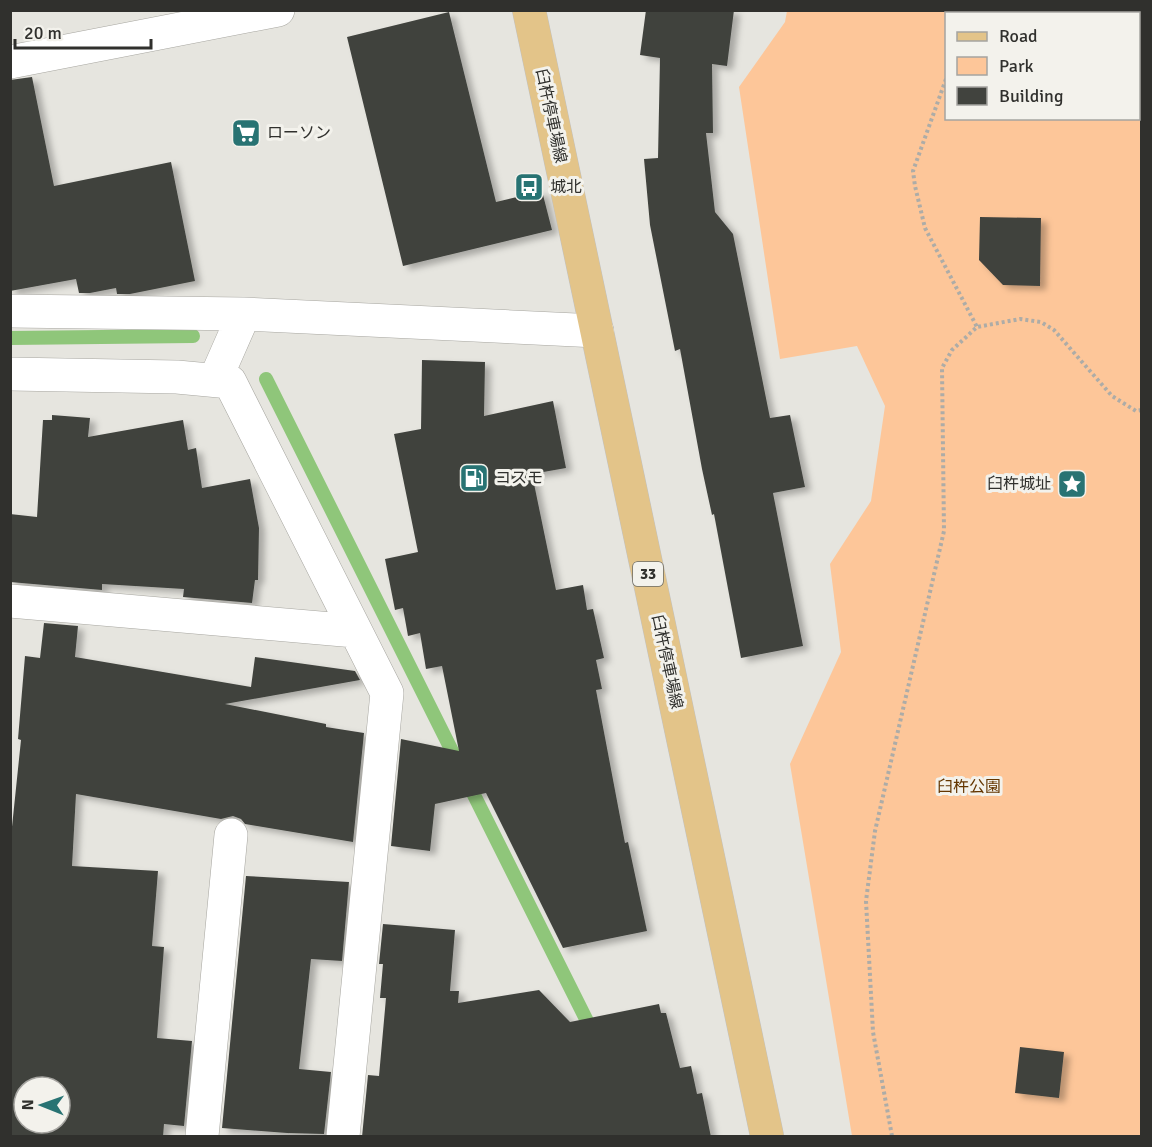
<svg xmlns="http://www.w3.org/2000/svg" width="1152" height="1147" font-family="Signika,'Noto Sans JP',sans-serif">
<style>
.green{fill:#fdc699;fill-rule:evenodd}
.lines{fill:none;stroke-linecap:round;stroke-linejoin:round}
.stream{stroke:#8fc67a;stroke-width:14}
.building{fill:#41433e;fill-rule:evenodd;filter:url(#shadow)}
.street-casing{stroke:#a7a6a0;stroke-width:34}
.primary-casing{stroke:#c1c1c0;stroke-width:34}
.path{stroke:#adaca7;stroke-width:4;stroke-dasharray:3 3;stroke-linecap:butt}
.street{stroke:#fff;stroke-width:33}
.primary{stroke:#e3c489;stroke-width:33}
.labels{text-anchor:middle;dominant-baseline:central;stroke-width:6;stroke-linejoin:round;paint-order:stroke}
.shield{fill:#f3f2ec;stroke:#6a6a66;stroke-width:1.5}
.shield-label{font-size:15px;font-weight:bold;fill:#30302d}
.street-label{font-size:16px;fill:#30302d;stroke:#f3f2ec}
.poi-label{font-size:16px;fill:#30302d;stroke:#f3f2ec;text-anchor:start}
.park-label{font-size:16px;fill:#643600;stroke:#f3f2ec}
</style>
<defs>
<filter id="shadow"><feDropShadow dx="6" dy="4" stdDeviation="3" flood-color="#0004"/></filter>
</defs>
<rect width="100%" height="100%" fill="#e6e5df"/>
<path class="green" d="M 787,11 L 1141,11 L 1141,1136 L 852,1136 L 790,764 L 841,652 L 830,564 L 871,501 L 885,406 L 857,346 L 780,359 L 739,87 L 785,22 ZM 946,14 L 1138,14 L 1138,118 L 946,118 Z"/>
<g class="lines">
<path class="stream" d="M 10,338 L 193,336
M 266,379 L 594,1035"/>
</g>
<path class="building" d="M 646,10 L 734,10 L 727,66 L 712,64 L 713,133 L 706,133 L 715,212 L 733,234 L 770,418 L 790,415 L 805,487 L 773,493 L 803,646 L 741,658 L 714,514 L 712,515 L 702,469 L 680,349 L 675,351 L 650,225 L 644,159 L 658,158 L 660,58 L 640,55 Z
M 449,12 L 496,202 L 542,191 L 552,230 L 403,266 L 347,37 Z
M 32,77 L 54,186 L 171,162 L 195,281 L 130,294 L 117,294 L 116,288 L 90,293 L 79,293 L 76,279 L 10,291 L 10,80 Z
M 980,217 L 1041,218 L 1040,286 L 1003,285 L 979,260 Z
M 422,360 L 485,362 L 484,416 L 553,401 L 566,468 L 532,474 L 556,590 L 583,585 L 587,610 L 593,609 L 604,658 L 596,660 L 602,689 L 596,690 L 625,843 L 628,842 L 647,931 L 563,948 L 486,793 L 435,804 L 430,851 L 391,846 L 401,739 L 459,751 L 442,666 L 426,669 L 420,633 L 408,636 L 403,608 L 395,610 L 385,559 L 418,552 L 394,434 L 421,429 Z
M 52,415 L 90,418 L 88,437 L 183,420 L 188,450 L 196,448 L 202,488 L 250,479 L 259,528 L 258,580 L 255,580 L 252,603 L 183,597 L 184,589 L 102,584 L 102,590 L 10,582 L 10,514 L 37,517 L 43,420 L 52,420 Z
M 44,623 L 78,626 L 75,657 L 251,687 L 255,657 L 355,671 L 360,680 L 225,704 L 326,724 L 326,727 L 364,733 L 353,842 L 245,824 L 241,819 L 233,816 L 221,819 L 76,794 L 72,866 L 158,871 L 152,946 L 164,947 L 157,1038 L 192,1041 L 184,1126 L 164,1124 L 163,1137 L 10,1137 L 10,846 L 21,740 L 18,739 L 25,656 L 40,658 ZM 24,1087 L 60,1087 L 60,1123 L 24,1123 Z
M 246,876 L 349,882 L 342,961 L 311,959 L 299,1069 L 331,1072 L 324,1134 L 287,1133 L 222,1128 Z
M 383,924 L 455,930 L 450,991 L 459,991 L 458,1003 L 539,990 L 570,1022 L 659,1004 L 661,1013 L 666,1013 L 680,1068 L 691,1066 L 697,1094 L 702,1093 L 711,1137 L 362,1137 L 368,1075 L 379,1076 L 386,998 L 380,998 L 383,964 L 379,964 Z
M 1020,1047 L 1064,1052 L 1059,1098 L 1015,1093 Z"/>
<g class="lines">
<g class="street-casing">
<path id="street" d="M 10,62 L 278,10
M 10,311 L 244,314 L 597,331
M 10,374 L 177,377 L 230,382 L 387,693 L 343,1136
M 215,380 L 244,314
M 10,601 L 355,631
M 202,1136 L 231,835"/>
</g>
<g class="primary-casing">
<path id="primary" d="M 529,10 L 767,1136"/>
</g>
<path class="path" d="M 942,11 L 942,10
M 974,14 L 976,10
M 946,79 L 913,171 L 915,186 L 925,228 L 977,327
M 1138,92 L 1142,95
M 892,1136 L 873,1032 L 866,901 L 875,831 L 944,531 L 942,368 L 952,350 L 977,327 L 1020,319 L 1041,322 L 1054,330 L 1112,396 L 1136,411 L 1142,410"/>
<use href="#street" class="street"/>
<use href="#primary" class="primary"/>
</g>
<defs>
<g id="supermarket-square" transform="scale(1.5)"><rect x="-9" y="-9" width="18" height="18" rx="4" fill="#287373" stroke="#f3f2ec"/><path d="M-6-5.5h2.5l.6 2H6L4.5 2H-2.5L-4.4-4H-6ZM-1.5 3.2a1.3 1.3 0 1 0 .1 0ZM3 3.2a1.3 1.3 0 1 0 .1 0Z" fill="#fff"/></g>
<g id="bus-square" transform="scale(1.5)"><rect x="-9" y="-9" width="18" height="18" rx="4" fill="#287373" stroke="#f3f2ec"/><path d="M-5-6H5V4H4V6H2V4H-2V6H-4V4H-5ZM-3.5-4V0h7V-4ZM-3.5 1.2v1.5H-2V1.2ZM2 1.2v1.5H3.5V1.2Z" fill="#fff"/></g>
<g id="fuel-square" transform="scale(1.5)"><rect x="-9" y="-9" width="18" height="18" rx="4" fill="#287373" stroke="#f3f2ec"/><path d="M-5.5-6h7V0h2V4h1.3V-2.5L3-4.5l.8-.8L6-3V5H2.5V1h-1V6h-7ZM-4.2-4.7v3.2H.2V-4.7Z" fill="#fff"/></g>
<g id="sight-square" transform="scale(1.5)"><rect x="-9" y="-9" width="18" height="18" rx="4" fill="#287373" stroke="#f3f2ec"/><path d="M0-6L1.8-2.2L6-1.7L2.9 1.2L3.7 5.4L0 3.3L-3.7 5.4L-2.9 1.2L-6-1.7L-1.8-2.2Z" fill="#fff"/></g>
</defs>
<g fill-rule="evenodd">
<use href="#supermarket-square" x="246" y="133"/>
<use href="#bus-square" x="529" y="187"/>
<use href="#fuel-square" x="474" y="478"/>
<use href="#sight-square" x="1072" y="484"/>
</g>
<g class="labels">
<rect class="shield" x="633" y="562" width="30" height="24" rx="4.5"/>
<g class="shield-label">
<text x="648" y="574">33</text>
</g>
<g class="street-label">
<text transform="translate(551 116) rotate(78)">臼杵停車場線</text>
<text transform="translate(667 662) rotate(78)">臼杵停車場線</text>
</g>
<g class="poi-label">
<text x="267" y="133">ローソン</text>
<text x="550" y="187">城北</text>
<text x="495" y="478">コスモ</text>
<text x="1051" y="484" text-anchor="end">臼杵城址</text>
</g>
<g class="park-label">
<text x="969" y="787">臼杵公園</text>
</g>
</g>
<rect width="1152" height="1147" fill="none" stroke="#30302d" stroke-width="24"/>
<rect x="945" y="12" width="195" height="108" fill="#f3f2ec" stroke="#a5a4a0" stroke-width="1.5"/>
<rect x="957" y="32" width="30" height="9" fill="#e3c489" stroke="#a5a4a0" stroke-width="1.5"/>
<text x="999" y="42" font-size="18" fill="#30302d">Road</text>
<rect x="957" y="57" width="30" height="18" fill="#fdc699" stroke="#a5a4a0" stroke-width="1.5"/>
<text x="999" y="72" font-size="18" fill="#30302d">Park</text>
<rect x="957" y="87" width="30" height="18" fill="#41433e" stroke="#a5a4a0" stroke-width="1.5"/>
<text x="999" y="102" font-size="18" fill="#30302d">Building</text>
<g transform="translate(42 1105) rotate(271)"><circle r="28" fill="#f3f2ec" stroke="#a5a4a0" stroke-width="1.5"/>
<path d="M0-4.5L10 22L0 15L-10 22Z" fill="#287373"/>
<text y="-9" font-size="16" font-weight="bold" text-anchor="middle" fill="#30302d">N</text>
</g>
<path d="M15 39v9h136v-9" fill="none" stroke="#30302d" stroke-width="3"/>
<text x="24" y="39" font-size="18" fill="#30302d" stroke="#f3f2ec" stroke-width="4.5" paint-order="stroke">20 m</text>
</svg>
